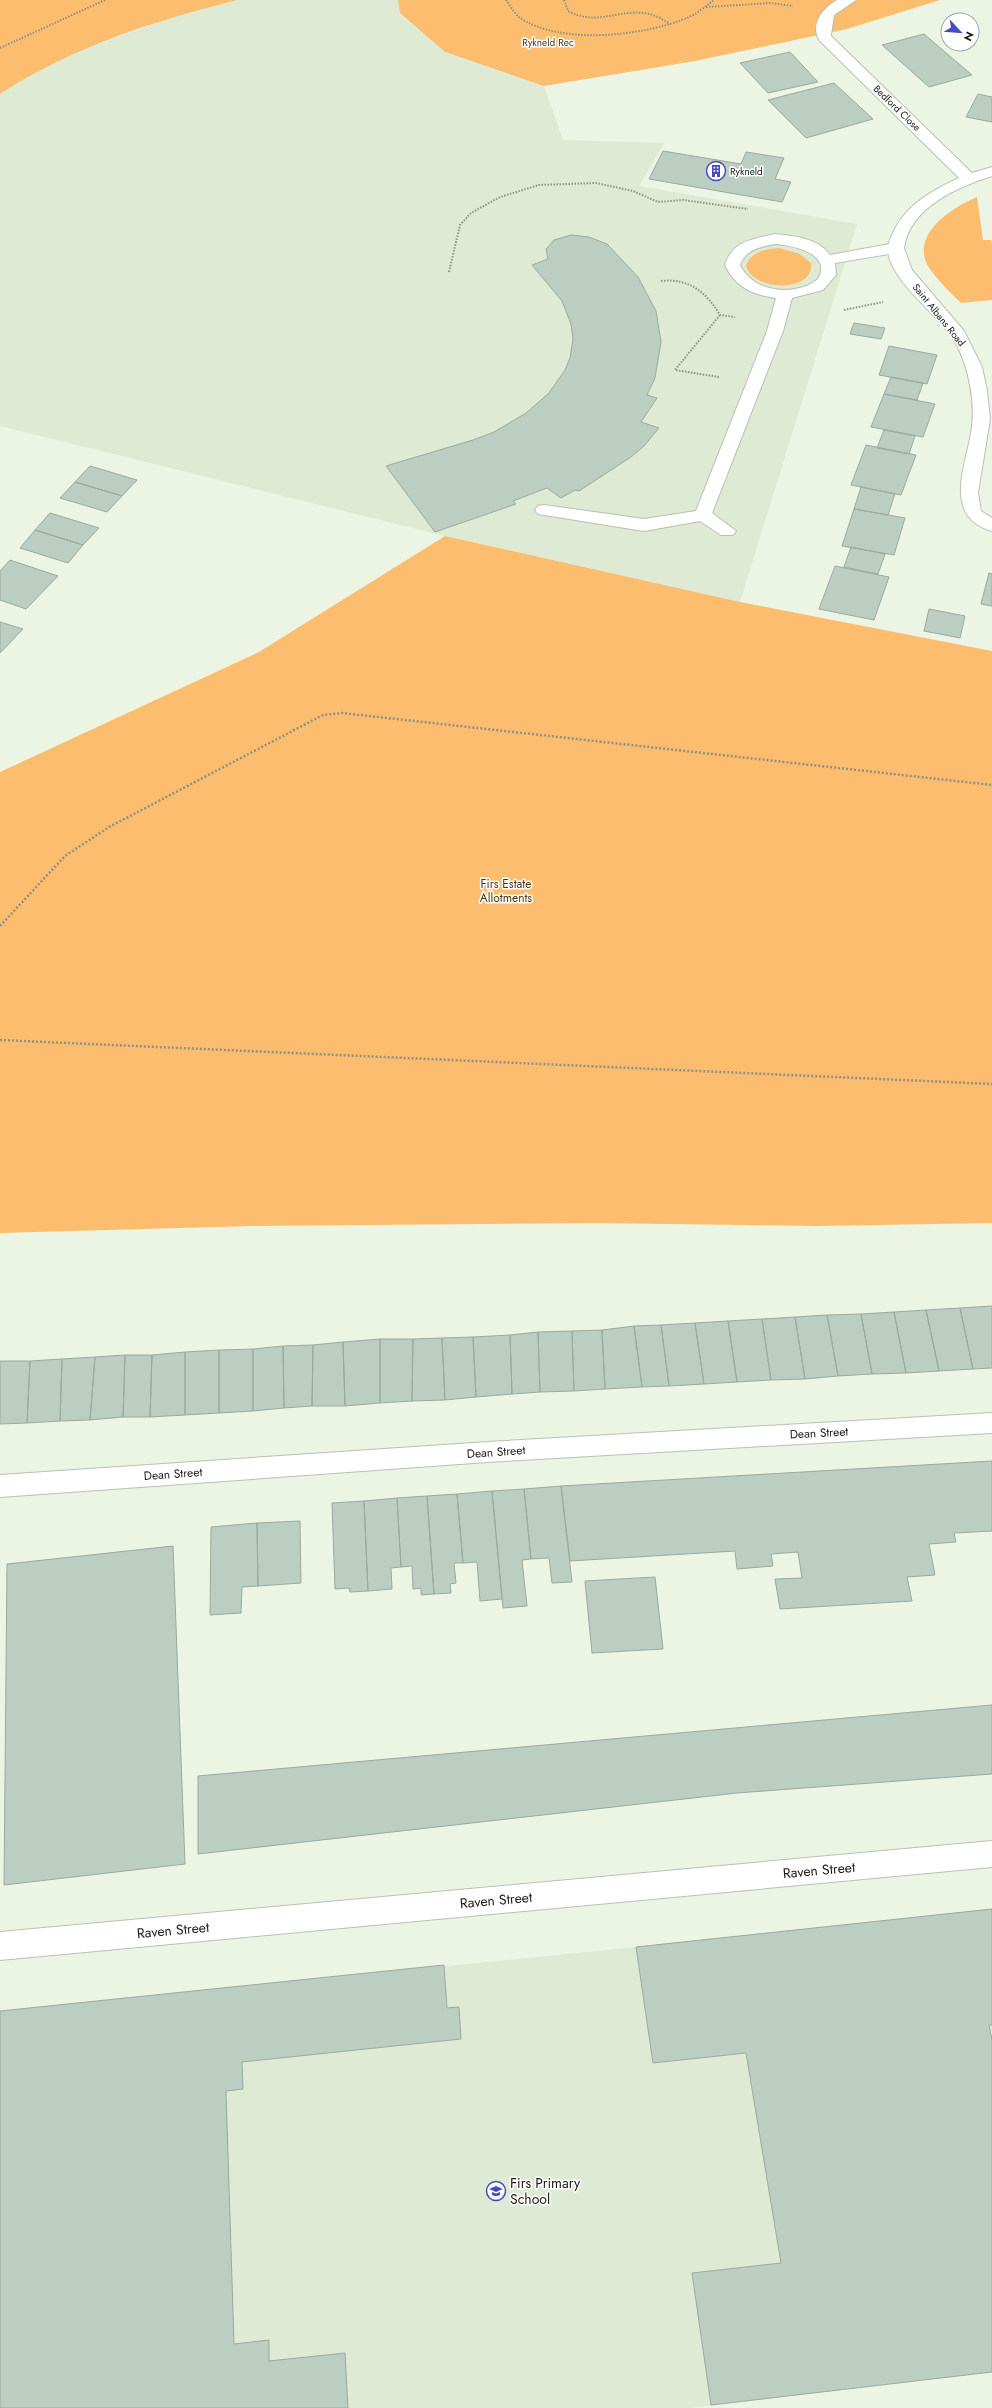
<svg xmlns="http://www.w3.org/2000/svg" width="992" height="2408" font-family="Jost,sans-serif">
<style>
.built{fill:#deead3}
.green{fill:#fdbd6e}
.building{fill:#bccdc2;stroke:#9aaaa0}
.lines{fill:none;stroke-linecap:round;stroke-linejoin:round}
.lane-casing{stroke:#b9c1b1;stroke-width:2}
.street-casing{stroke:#b9c1b1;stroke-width:2}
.secondary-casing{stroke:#b9c1b1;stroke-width:2}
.path-far1{stroke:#8d9387;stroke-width:2;stroke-dasharray:1.5 1.5;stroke-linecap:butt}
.path{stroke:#8d9387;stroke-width:2.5;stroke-dasharray:2 2;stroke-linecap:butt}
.lane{fill:#fff;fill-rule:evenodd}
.street{fill:#fff;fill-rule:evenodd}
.secondary{fill:#fff;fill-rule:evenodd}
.labels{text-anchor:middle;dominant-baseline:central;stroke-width:3;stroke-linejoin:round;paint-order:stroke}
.far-park-label{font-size:10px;fill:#4e3411;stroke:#fff}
.far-street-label{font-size:10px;fill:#191c16;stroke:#fff}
.far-poi-label{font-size:10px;fill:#191c16;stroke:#fff;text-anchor:start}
.park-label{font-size:12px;fill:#4e3411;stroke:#fff}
.street-label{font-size:12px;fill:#191c16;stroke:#fff}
.near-street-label{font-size:14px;fill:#191c16;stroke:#fff}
.near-poi-label{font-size:14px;fill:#191c16;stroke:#fff;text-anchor:start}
</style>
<rect width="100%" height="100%" fill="#ecf5e4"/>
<path class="built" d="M 235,0 L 398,0 L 400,13 L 445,52 L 544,86 L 563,140 L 664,143 L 639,186 L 857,224 L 740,602 L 445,536 L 0,426 L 0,94 L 26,77 L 75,52 L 158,22 Z
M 992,1909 L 992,2372 L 691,2408 L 0,2408 L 0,2011 L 636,1947 Z"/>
<path class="green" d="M 0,0 L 237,0 C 154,21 72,47 0,94 Z
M 398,0 L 940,0 L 847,29 L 695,61 L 544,86 L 445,52 L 400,13 Z
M 977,197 L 983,240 L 991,240 L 992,245 L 992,300 L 961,303 C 950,292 936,279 928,266 C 910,234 953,207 977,197 Z
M 779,248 L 800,254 L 811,263 C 815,293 751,292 746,265 C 753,251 765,249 779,248 Z
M 445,536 L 740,602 L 992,651 L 992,1223 L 818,1226 L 592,1223 L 252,1226 L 0,1233 L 0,772 L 259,652 Z"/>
<path class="building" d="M 924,34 L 972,75 L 929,87 L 882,45 Z
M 790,52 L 818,82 L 768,93 L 740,63 Z
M 834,83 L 873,119 L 806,138 L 768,100 Z
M 978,94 L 992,97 L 992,122 L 966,117 Z
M 663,151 L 741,164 L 746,152 L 784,158 L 775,179 L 791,182 L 782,202 L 649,179 Z
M 571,235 L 589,237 L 607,244 L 638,277 L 656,311 L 661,342 L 655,378 L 647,395 L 657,398 L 641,422 L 659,428 L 644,446 L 631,457 L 579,491 L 575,490 L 561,498 L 547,488 L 513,501 L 516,504 L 435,532 L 386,466 L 473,440 L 494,432 L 526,413 L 549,393 L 565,370 L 570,358 L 573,339 L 571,324 L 562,301 L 532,265 L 548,259 L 546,249 L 554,240 Z
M 854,323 L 885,328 L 881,339 L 850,334 Z
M 889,346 L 937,355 L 927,384 L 879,375 Z
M 891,377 L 923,383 L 917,400 L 884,394 Z
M 884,394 L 935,404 L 923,437 L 871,427 Z
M 884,430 L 915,436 L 909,454 L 877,448 Z
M 866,445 L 916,455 L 901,495 L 851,485 Z
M 90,466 L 137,480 L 122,496 L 75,482 Z
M 75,482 L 122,496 L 107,512 L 60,498 Z
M 861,487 L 895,494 L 888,515 L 854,509 Z
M 854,509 L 905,518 L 894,555 L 842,546 Z
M 50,513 L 99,528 L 83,545 L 35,530 Z
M 35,530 L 83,545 L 68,563 L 20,548 Z
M 851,547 L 885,554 L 878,574 L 844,567 Z
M 10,560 L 58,576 L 26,609 L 0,600 L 0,571 Z
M 835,566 L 889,577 L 874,620 L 819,609 Z
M 989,573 L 992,574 L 992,606 L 981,604 Z
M 929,609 L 965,616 L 960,638 L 924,631 Z
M 0,622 L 23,629 L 0,653 Z
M 992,1306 L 992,1368 L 973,1369 L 960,1308 Z
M 960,1308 L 973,1369 L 939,1371 L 926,1310 Z
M 926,1310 L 939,1371 L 906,1373 L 894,1312 Z
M 894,1312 L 906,1373 L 872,1374 L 861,1314 Z
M 861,1314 L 872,1374 L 838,1376 L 827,1315 Z
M 827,1315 L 838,1376 L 805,1379 L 795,1317 Z
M 795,1317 L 805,1379 L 771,1380 L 762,1319 Z
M 762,1319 L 771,1380 L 737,1382 L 728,1321 Z
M 728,1321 L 737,1382 L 704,1384 L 695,1323 Z
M 695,1323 L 704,1384 L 669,1386 L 661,1325 Z
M 661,1325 L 669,1386 L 642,1387 L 634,1326 Z
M 634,1326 L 642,1387 L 605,1389 L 602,1330 Z
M 602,1330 L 605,1389 L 574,1391 L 572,1331 Z
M 572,1331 L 574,1391 L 540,1392 L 538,1332 Z
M 538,1332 L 540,1392 L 512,1394 L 510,1335 Z
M 510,1335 L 512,1394 L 476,1397 L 473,1337 Z
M 473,1337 L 476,1397 L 445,1400 L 442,1338 Z
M 442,1338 L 445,1400 L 412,1401 L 413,1339 Z
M 380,1339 L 413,1339 L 412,1401 L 380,1403 Z
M 380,1339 L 380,1403 L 345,1406 L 343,1342 Z
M 343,1342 L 345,1406 L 312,1406 L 313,1345 Z
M 313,1345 L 312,1406 L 284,1408 L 283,1346 Z
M 283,1346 L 284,1408 L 253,1411 L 253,1349 Z
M 253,1349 L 253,1411 L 219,1413 L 219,1350 Z
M 219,1350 L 219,1413 L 185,1415 L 185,1352 Z
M 185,1352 L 185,1415 L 150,1417 L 152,1355 Z
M 125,1355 L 152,1355 L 150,1417 L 123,1417 Z
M 125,1355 L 123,1417 L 90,1420 L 95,1357 Z
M 95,1357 L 90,1420 L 60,1421 L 62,1359 Z
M 62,1359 L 60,1421 L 27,1423 L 30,1361 Z
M 0,1361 L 30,1361 L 27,1423 L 0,1424 Z
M 992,1461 L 992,1531 L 954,1533 L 956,1542 L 929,1544 L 935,1575 L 907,1577 L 912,1601 L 780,1609 L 775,1579 L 802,1578 L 798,1552 L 771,1554 L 773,1566 L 737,1569 L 735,1551 L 570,1561 L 561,1486 Z
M 561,1486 L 572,1582 L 552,1583 L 549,1558 L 531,1559 L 524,1489 Z
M 524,1489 L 531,1559 L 522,1560 L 527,1606 L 503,1608 L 492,1491 Z
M 492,1491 L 502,1599 L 480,1601 L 477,1562 L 463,1563 L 457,1494 Z
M 457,1494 L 463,1563 L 454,1563 L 456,1583 L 450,1584 L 451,1593 L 434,1594 L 427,1496 Z
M 427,1496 L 434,1594 L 421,1595 L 421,1588 L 413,1589 L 412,1566 L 401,1567 L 397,1498 Z
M 397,1498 L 401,1567 L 391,1568 L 392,1589 L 368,1591 L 364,1501 Z
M 364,1501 L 368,1591 L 350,1592 L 349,1588 L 335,1589 L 332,1503 Z
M 300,1521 L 301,1583 L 258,1586 L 257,1523 Z
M 257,1523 L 258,1586 L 242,1587 L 241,1613 L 210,1615 L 211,1527 Z
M 173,1546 L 185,1864 L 4,1885 L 7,1564 Z
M 655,1577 L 663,1649 L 592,1653 L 585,1581 Z
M 992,1705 L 992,1774 L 737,1793 L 198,1854 L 198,1776 Z
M 992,1909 L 992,2025 L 989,2025 L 992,2040 L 992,2372 L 711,2405 L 692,2273 L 781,2263 L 746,2053 L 653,2063 L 636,1947 Z
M 444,1965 L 447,2008 L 459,2007 L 461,2039 L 242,2062 L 243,2089 L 226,2091 L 234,2344 L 269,2340 L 269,2361 L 345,2353 L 348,2408 L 0,2408 L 0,2011 Z"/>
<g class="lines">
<g class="lane-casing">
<path id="lane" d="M 837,0 L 856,0 L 834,15 L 830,41 L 820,41 C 809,25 823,8 837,0 Z
M 775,234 C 794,236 818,238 830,255 L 895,243 L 903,248 L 895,253 L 835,263 L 836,275 L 823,290 L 792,298 L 783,331 L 712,513 L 736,531 L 733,535 L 721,535 L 700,521 L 644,531 L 538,514 L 535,510 L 538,506 L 544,505 L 644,519 L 696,511 L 767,331 L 776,298 C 753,295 735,287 725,265 C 733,240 752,240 775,234 ZM 775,244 C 791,245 833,253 818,279 C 796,297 753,293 740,265 C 746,249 760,247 775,244 Z"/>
</g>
<g class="street-casing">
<path id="street" d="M 825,34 L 830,35 L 972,173 L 992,167 L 992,176 C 958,187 910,207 904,248 L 912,270 L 964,331 L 982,367 L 987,391 L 990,419 L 978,493 L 981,511 L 992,518 L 992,531 C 943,517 965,468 971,433 C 974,417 973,401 970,385 C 967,368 961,351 952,337 C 936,313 886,277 888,247 C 889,240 893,233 896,227 C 909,203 935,189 959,178 L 820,41 L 818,38 Z
M 992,1841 L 992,1867 L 0,1960 L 0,1932 Z"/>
</g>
<g class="secondary-casing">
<path id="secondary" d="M 992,1413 L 992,1433 L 488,1462 L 0,1497 L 0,1475 L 488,1442 Z"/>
</g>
<path class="path-far1" d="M 506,0 C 510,5 514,13 519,17 C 559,46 646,36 689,17 C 698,13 706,6 714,0
M 564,0 L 568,11 C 596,26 616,10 644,13 C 654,14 662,19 670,24
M 706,7 L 771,3 L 793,6
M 0,48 L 105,0
M 449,272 L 460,225 L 471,213 L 500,197 L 539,185 L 596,183 L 633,191 L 658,202 L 683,200 L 748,209
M 661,281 C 689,278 706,292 720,315 L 735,317
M 844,310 L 883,302
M 719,377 L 675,370 L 720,315"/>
<path class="path" d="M 0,926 L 65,856 L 109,827 L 323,715 L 342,713 L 992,785
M 0,1040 L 992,1084"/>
<use href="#lane" class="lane"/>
<use href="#street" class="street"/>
<use href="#secondary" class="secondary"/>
</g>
<defs>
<g id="building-ring" transform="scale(1)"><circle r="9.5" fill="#fff" stroke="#464bc0" stroke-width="1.5"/><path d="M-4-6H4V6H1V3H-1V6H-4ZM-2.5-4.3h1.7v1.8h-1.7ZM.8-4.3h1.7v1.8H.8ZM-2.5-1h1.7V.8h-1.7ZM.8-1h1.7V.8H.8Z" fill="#464bc0"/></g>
<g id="school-ring" transform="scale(1)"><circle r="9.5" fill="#fff" stroke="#464bc0" stroke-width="1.5"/><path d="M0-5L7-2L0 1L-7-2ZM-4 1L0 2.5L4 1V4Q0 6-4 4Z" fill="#464bc0"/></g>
</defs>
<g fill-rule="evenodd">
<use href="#building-ring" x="716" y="171"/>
<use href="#school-ring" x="496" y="2191"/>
</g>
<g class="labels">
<g class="far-park-label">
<text x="548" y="42">Rykneld Rec</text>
</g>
<g class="far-street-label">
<text transform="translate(897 108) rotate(44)">Bedford Close</text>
<text transform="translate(939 315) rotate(51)">Saint Albans Road</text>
</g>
<g class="far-poi-label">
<text x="730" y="171">Rykneld</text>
</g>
<g class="park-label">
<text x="506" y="884">Firs Estate<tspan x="506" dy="14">Allotments</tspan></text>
</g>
<g class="street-label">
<text transform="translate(819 1433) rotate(-3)">Dean Street</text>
<text transform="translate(496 1452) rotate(-4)">Dean Street</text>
<text transform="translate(173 1474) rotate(-4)">Dean Street</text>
</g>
<g class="near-street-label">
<text transform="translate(819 1870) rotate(-5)">Raven Street</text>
<text transform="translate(496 1900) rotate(-5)">Raven Street</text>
<text transform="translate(173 1930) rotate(-5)">Raven Street</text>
</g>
<g class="near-poi-label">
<text x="510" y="2183">Firs Primary<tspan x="510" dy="16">School</tspan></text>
</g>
</g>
<g transform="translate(960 32) rotate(116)"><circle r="19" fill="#ffffff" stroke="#a3a4a2"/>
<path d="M0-3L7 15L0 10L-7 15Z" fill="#464bc0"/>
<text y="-6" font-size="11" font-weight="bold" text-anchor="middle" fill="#191c16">N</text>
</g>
</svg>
